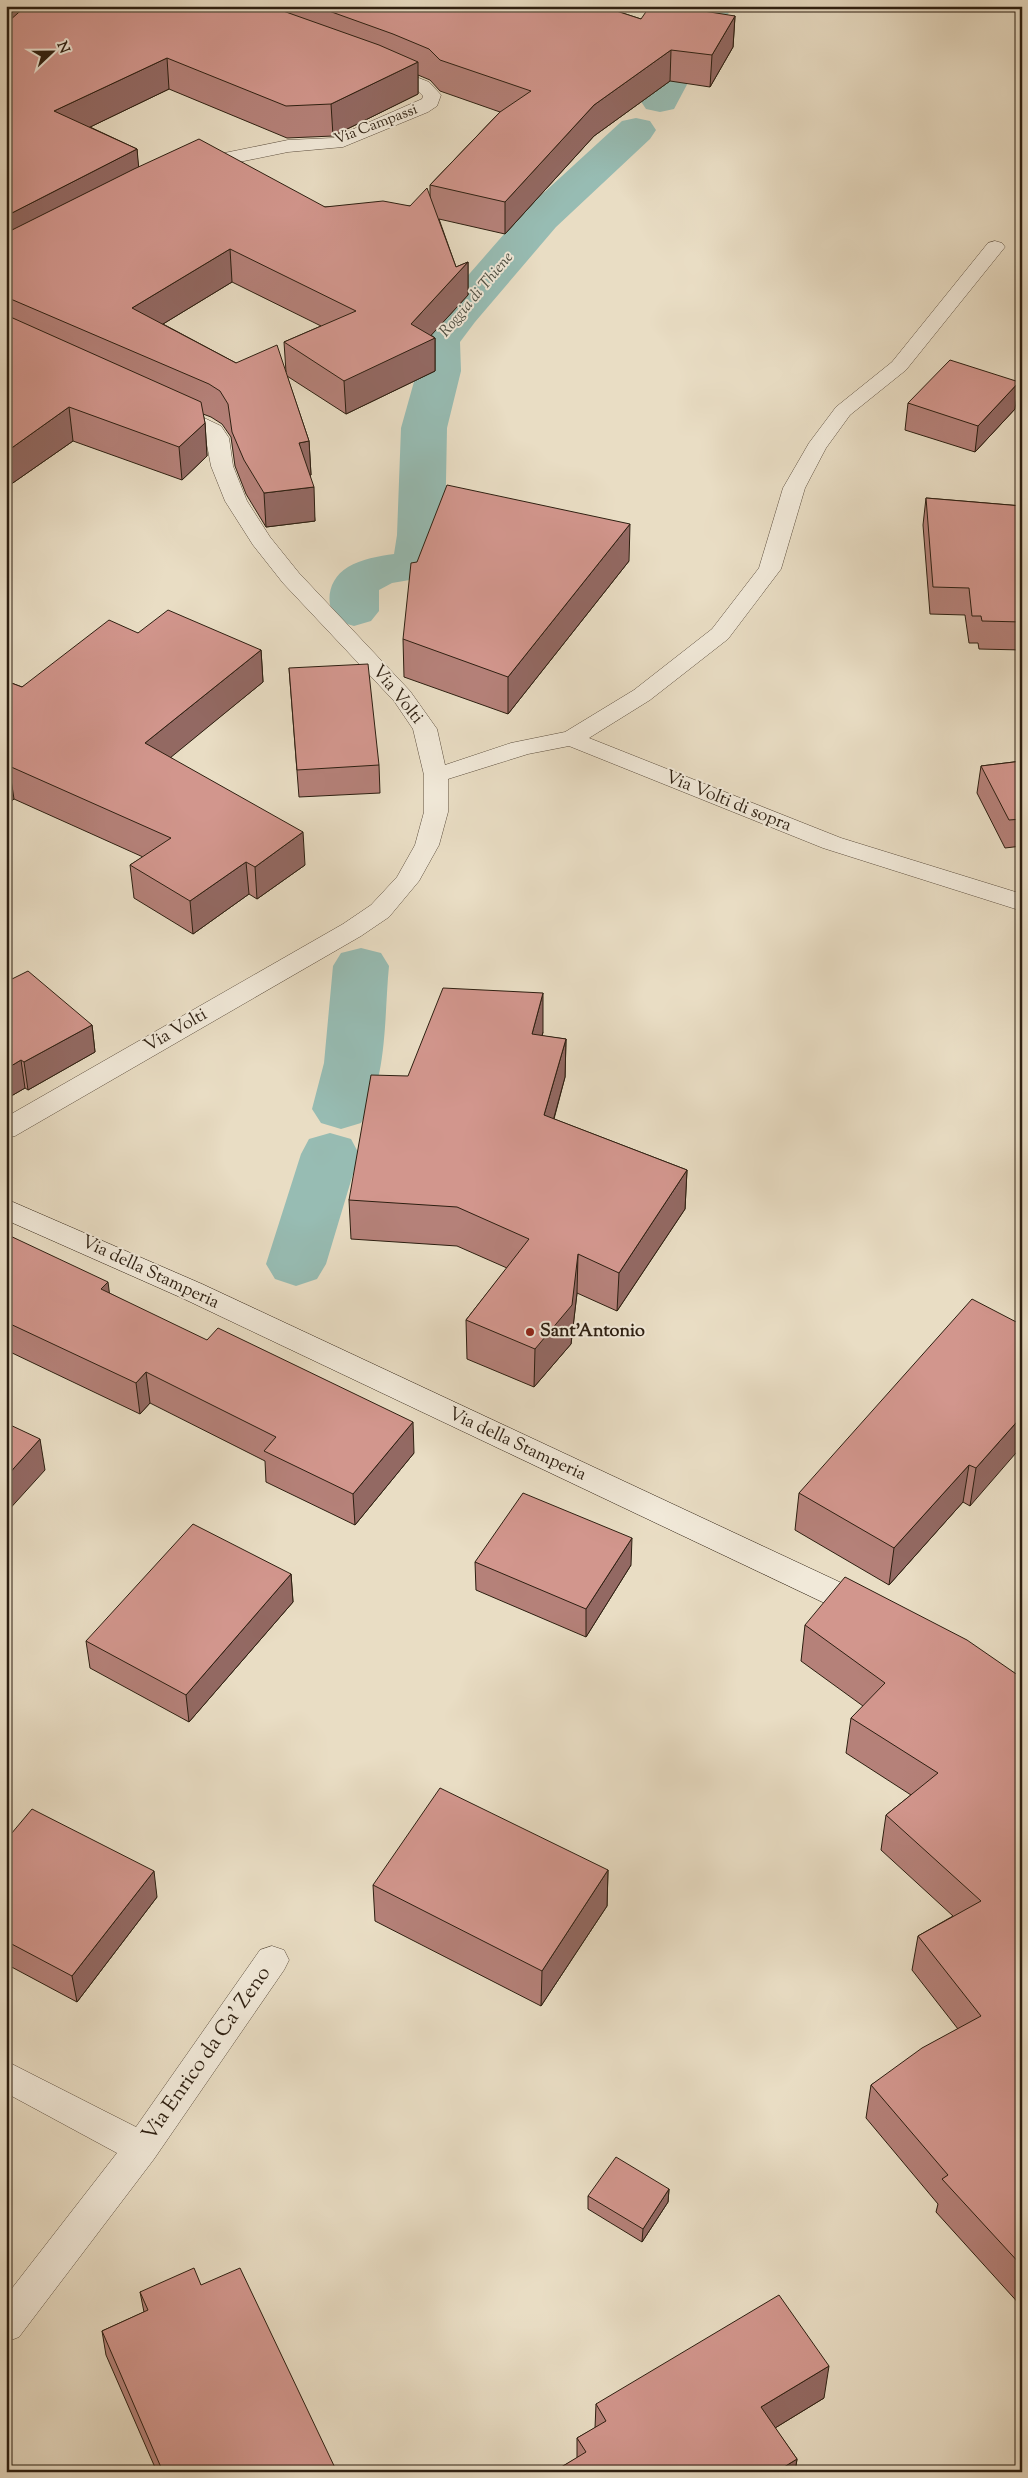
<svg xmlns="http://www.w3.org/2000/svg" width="1028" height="2478" font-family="'Sorts Mill Goudy',serif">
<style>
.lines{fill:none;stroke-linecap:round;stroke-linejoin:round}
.canal{fill:#97bcb3;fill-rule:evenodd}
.street-casing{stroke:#5c4e3e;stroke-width:1}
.secondary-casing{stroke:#2d1f11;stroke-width:1}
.street{fill:#f1e9d9;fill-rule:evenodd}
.secondary{fill:#f1e9d9;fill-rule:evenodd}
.wall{fill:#b58179;stroke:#2d1f11;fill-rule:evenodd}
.shaded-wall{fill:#936963;stroke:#2d1f11}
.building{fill:#d2968d;stroke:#2d1f11}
.poi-dot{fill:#8f2418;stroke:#f1e9d9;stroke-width:2}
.labels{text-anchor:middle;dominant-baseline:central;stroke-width:4;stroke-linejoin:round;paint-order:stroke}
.far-street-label{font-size:15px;fill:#2d1f11;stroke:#f1e9d9}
.far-water-label{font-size:16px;font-style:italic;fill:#4d4e42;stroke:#f1e9d9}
.street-label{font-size:18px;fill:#2d1f11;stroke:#f1e9d9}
.poi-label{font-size:18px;font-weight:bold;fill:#2d1f11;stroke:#f1e9d9;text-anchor:start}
.near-street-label{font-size:21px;fill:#2d1f11;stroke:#f1e9d9}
</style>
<rect width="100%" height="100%" fill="#e9ddc4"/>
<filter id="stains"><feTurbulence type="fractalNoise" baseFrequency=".004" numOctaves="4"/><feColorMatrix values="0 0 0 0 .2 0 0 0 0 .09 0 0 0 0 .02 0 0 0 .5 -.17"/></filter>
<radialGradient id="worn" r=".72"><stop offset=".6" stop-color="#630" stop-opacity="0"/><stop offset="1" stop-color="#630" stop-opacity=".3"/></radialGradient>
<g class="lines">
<path class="canal" d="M 694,6 L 734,6 L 716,30 L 674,109 L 660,112 L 646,109 L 640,100 L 679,26 Z
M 636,118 L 650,121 L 656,130 L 650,139 L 556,227 L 475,322 L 460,342 L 461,371 L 447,428 L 445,535 L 440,566 L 433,576 L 392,583 L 379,590 L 379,611 L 371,621 L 354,626 L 337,621 C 324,603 328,579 348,567 C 361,559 379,556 394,554 L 397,535 L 401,428 L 417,371 L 416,342 L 443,304 L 526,209 L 622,121 Z
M 361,948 L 381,953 L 389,966 C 384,1016 388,1079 361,1123 L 341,1129 L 321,1123 L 312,1109 L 324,1063 L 333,966 L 341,953 Z
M 330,1133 L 351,1139 L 359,1154 L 326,1264 L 317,1279 L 296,1286 L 275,1279 L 266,1264 L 301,1154 L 309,1139 Z"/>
<g class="street-casing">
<path id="street" d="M 383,64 L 429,82 L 441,95 L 437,106 L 428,112 L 343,147 L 288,152 L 195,171 L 188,169 L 186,165 L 188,161 L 195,159 L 288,140 L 333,138 L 422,99 L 423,96 L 417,90 L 377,73 L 374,69 L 377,65 Z
M 995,241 L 1002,243 L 1005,247 L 906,370 L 850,415 L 826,448 L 805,488 L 781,569 L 728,639 L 650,700 L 589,738 L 841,838 L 1022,894 L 1022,911 L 823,848 L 569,746 L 528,754 L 448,779 L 448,812 L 439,845 L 419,881 L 389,917 L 361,936 L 15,1136 L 6,1138 L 6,1117 L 343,924 L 371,905 L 397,877 L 415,845 L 424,812 L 424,775 L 413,729 L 394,701 L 283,583 L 253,545 L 225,501 L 211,466 L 205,434 L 165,414 L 162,410 L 165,406 L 172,404 L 179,406 L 221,426 L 229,438 L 233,466 L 247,501 L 270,537 L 299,573 L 410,691 L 437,729 L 445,765 L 511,743 L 565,732 L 634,690 L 712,629 L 759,568 L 783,488 L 809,443 L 836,407 L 892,362 L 988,243 Z
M 272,1946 L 284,1950 L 289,1960 L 284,1970 L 154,2159 L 19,2337 L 6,2342 L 6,2296 L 117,2153 L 6,2093 L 6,2061 L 136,2127 L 260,1950 Z"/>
</g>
<g class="secondary-casing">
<path id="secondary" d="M 6,1199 L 202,1284 L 878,1600 L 882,1609 L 878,1618 L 867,1621 L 856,1618 L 182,1298 L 6,1220 Z"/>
</g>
<use href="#street" class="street"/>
<use href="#secondary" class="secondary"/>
</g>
<path class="wall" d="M 6,6 L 601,6 L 641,19 L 735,16 L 733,47 L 710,87 L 670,81 L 594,136 L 505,234 L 439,219 L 456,267 L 468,262 L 468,295 L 431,335 L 435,338 L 435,371 L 346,414 L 287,376 L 309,441 L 311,475 L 310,475 L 315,521 L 266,527 L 246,494 L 235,466 L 231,437 L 222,424 L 211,417 L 203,414 L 205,423 L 207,456 L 182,480 L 73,441 L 7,487 L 6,487 ZM 418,75 L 430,80 L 440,91 L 500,112 L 430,185 L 430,197 L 410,206 L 325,207 L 138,167 L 137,149 L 90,127 L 169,89 L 287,138 L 333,136 L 418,94 ZM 232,282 L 321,326 L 284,342 L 286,372 L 236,363 L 163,324 Z
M 908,403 L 1015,409 L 975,452 L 905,430 Z
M 926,498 L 1022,506 L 1022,650 L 979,649 L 978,643 L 969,643 L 965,615 L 930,614 L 923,525 Z
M 629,561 L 508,714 L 404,677 L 403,639 Z
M 138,633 L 261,650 L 263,682 L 170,757 L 305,865 L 257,899 L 249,894 L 193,934 L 134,898 L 130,865 L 143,857 L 14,799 L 6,805 L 6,681 L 22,687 Z
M 289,668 L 379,765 L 380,793 L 299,797 Z
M 1022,761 L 1022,846 L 1005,848 L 977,793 L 981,766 Z
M 6,982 L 92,1025 L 95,1052 L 28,1090 L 25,1088 L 6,1099 Z
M 543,1032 L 542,1036 L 566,1039 L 565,1077 L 554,1119 L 687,1170 L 685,1209 L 617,1311 L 577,1293 L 571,1344 L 534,1387 L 467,1359 L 466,1320 L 507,1268 L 457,1246 L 351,1239 L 349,1200 L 408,1076 Z
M 6,1234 L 109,1293 L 414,1453 L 355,1525 L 266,1482 L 265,1461 L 150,1403 L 140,1414 L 8,1351 L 6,1354 Z
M 1022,1325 L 970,1506 L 963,1502 L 889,1585 L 795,1530 L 799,1493 Z
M 475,1562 L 631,1565 L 586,1637 L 476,1590 Z
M 291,1574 L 293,1602 L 189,1722 L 90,1668 L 86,1641 Z
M 805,1625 L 1022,1678 L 1022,2307 L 936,2212 L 938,2204 L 866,2118 L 871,2085 L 958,2029 L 912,1970 L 918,1936 L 953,1916 L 881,1850 L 886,1815 L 911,1795 L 846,1753 L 851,1718 L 863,1706 L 801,1661 Z
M 6,1840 L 157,1897 L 77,2002 L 6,1964 Z
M 608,1870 L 607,1906 L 541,2006 L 375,1921 L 373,1885 Z
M 669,2189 L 668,2202 L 642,2242 L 588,2209 L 588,2196 Z
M 201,2285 L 337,2472 L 157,2472 L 106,2355 L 102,2331 L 144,2312 L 140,2292 Z
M 824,2398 L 775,2428 L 797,2459 L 795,2472 L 553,2472 L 577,2458 L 577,2438 L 595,2428 L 596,2404 Z"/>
<path class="shaded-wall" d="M 6,6 L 39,6 L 6,34 Z
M 735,16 L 733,47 L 710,87 L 712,55 Z
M 671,50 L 670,81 L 594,136 L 505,234 L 505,202 L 594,105 Z
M 167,58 L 169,89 L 57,143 L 54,111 Z
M 418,62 L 418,94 L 333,136 L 331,104 Z
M 137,149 L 140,181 L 6,251 L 6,216 Z
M 230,249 L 232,282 L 135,341 L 132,308 Z
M 468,262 L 468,295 L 425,342 L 435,338 L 435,371 L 346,414 L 344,381 L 411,324 Z
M 1019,382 L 1015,409 L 975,452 L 978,426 Z
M 69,407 L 73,441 L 7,487 L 6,480 L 6,452 Z
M 205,423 L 207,456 L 182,480 L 179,447 Z
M 309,441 L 311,475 L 300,476 L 299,443 Z
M 314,487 L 315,521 L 266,527 L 264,493 Z
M 630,524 L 629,561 L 508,714 L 508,677 Z
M 261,650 L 263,682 L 148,776 L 145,743 Z
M 9,766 L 14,799 L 6,805 L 6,769 Z
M 303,832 L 305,865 L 257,899 L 255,867 Z
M 246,862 L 249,894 L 193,934 L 190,901 Z
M 543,993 L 543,1032 L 532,1073 L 532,1034 Z
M 92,1025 L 95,1052 L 28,1090 L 24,1062 Z
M 566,1039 L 565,1077 L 544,1154 L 544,1115 Z
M 21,1060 L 25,1088 L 6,1099 L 6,1069 Z
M 687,1170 L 685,1209 L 617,1311 L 619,1273 Z
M 578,1254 L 577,1293 L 571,1344 L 534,1387 L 535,1349 Z
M 108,1282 L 112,1313 L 101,1289 Z
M 6,1338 L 8,1351 L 6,1354 Z
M 146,1372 L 150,1403 L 140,1414 L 136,1383 Z
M 1022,1416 L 1022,1446 L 970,1506 L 976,1468 Z
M 413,1422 L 414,1453 L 355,1525 L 353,1494 Z
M 40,1439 L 45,1470 L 6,1513 L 6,1477 Z
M 969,1465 L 963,1502 L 889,1585 L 894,1548 Z
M 632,1538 L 631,1565 L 586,1637 L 586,1609 Z
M 291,1574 L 293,1602 L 189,1722 L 186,1695 Z
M 608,1870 L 607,1906 L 541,2006 L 542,1971 Z
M 154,1871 L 157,1897 L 77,2002 L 72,1976 Z
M 669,2189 L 668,2202 L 642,2242 L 643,2229 Z
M 829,2366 L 824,2398 L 757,2439 L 761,2407 Z
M 797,2459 L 795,2472 L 776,2472 Z"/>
<path class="building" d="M 26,6 L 269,6 L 379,45 L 418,62 L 331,104 L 286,106 L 167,58 L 54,111 L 137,149 L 6,216 L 6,20 L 9,21 Z
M 315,6 L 601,6 L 641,19 L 650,6 L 672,6 L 735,16 L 712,55 L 671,50 L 594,105 L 505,202 L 430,185 L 500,112 L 531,91 L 440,60 L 429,49 L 393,34 Z
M 199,139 L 325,207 L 383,201 L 410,206 L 427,188 L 456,267 L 468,262 L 411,324 L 435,338 L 344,381 L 284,342 L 356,311 L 230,249 L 132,308 L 236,363 L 277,345 L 309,441 L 299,443 L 314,487 L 264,493 L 244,460 L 232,432 L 228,404 L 220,391 L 209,384 L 6,297 L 6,233 L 134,169 Z
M 6,315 L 201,402 L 205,423 L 179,447 L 69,407 L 6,452 Z
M 950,360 L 1019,382 L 978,426 L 908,403 Z
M 447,485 L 630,524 L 508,677 L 403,639 L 411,563 L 417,562 Z
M 926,498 L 1022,506 L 1022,622 L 982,621 L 981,616 L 972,616 L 969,588 L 933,587 Z
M 168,610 L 261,650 L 145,743 L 303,832 L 255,867 L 246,862 L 190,901 L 130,865 L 171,838 L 9,766 L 6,769 L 6,681 L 22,687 L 109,620 L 138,633 Z
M 368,664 L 379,765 L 297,770 L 289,668 Z
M 1022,761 L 1022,819 L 1009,820 L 981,766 Z
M 28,971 L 92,1025 L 24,1062 L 21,1060 L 6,1069 L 6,982 Z
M 443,988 L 543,993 L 532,1034 L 566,1039 L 544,1115 L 687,1170 L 619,1273 L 578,1254 L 572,1305 L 535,1349 L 466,1320 L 529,1239 L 457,1207 L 349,1200 L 371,1075 L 408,1076 Z
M 6,1234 L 108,1282 L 101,1289 L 207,1340 L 218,1328 L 413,1422 L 353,1494 L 264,1451 L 276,1437 L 146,1372 L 136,1383 L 6,1322 Z
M 972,1299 L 1022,1325 L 1022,1416 L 976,1468 L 969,1465 L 894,1548 L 799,1493 Z
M 6,1423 L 40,1439 L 6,1477 Z
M 523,1493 L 632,1538 L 586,1609 L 475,1562 Z
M 193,1524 L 291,1574 L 186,1695 L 86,1641 Z
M 845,1577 L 967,1640 L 1022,1678 L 1022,2266 L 942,2179 L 948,2175 L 871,2085 L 922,2048 L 981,2016 L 918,1936 L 981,1901 L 886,1815 L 938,1773 L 851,1718 L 885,1683 L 805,1625 Z
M 440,1788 L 608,1870 L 542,1971 L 373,1885 Z
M 32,1809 L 154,1871 L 72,1976 L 6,1941 L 6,1840 Z
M 616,2157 L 669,2189 L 643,2229 L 588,2196 Z
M 194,2268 L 201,2285 L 240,2268 L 337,2472 L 163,2472 L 102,2331 L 148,2310 L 140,2292 Z
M 779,2295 L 829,2366 L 761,2407 L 797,2459 L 776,2472 L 553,2472 L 586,2452 L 577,2438 L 606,2421 L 596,2404 Z"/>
<circle class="poi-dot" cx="530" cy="1332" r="5"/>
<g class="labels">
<g class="far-street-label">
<text transform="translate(376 125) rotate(-21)">Via Campassi</text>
</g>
<g class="far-water-label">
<text transform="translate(477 295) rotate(-50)">Roggia di Thiene</text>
</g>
<g class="street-label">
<text transform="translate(397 695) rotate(51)">Via Volti</text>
<text transform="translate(728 802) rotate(22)">Via Volti di sopra</text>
<text transform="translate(176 1031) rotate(-30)">Via Volti</text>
<text transform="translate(150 1273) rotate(25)">Via della Stamperia</text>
<text transform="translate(517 1445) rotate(25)">Via della Stamperia</text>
</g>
<g class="poi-label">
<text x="540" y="1332">Sant'Antonio</text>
</g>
<g class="near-street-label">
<text transform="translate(207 2054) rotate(-55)">Via Enrico da Ca' Zeno</text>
</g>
</g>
<rect width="1028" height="2478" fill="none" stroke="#e9ddc4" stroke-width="25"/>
<rect x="8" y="8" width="1013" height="2463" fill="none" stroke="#2d1f11" stroke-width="2.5"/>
<rect x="12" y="12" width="1003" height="2453" fill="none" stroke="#2d1f11"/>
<g transform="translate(52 52) rotate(68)" stroke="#f1e9d9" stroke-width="4" paint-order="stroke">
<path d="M0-4L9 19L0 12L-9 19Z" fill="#2d1f11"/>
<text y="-8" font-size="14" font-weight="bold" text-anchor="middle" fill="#2d1f11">N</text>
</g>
<rect width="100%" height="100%" filter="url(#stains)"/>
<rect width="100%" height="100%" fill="url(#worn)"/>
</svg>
